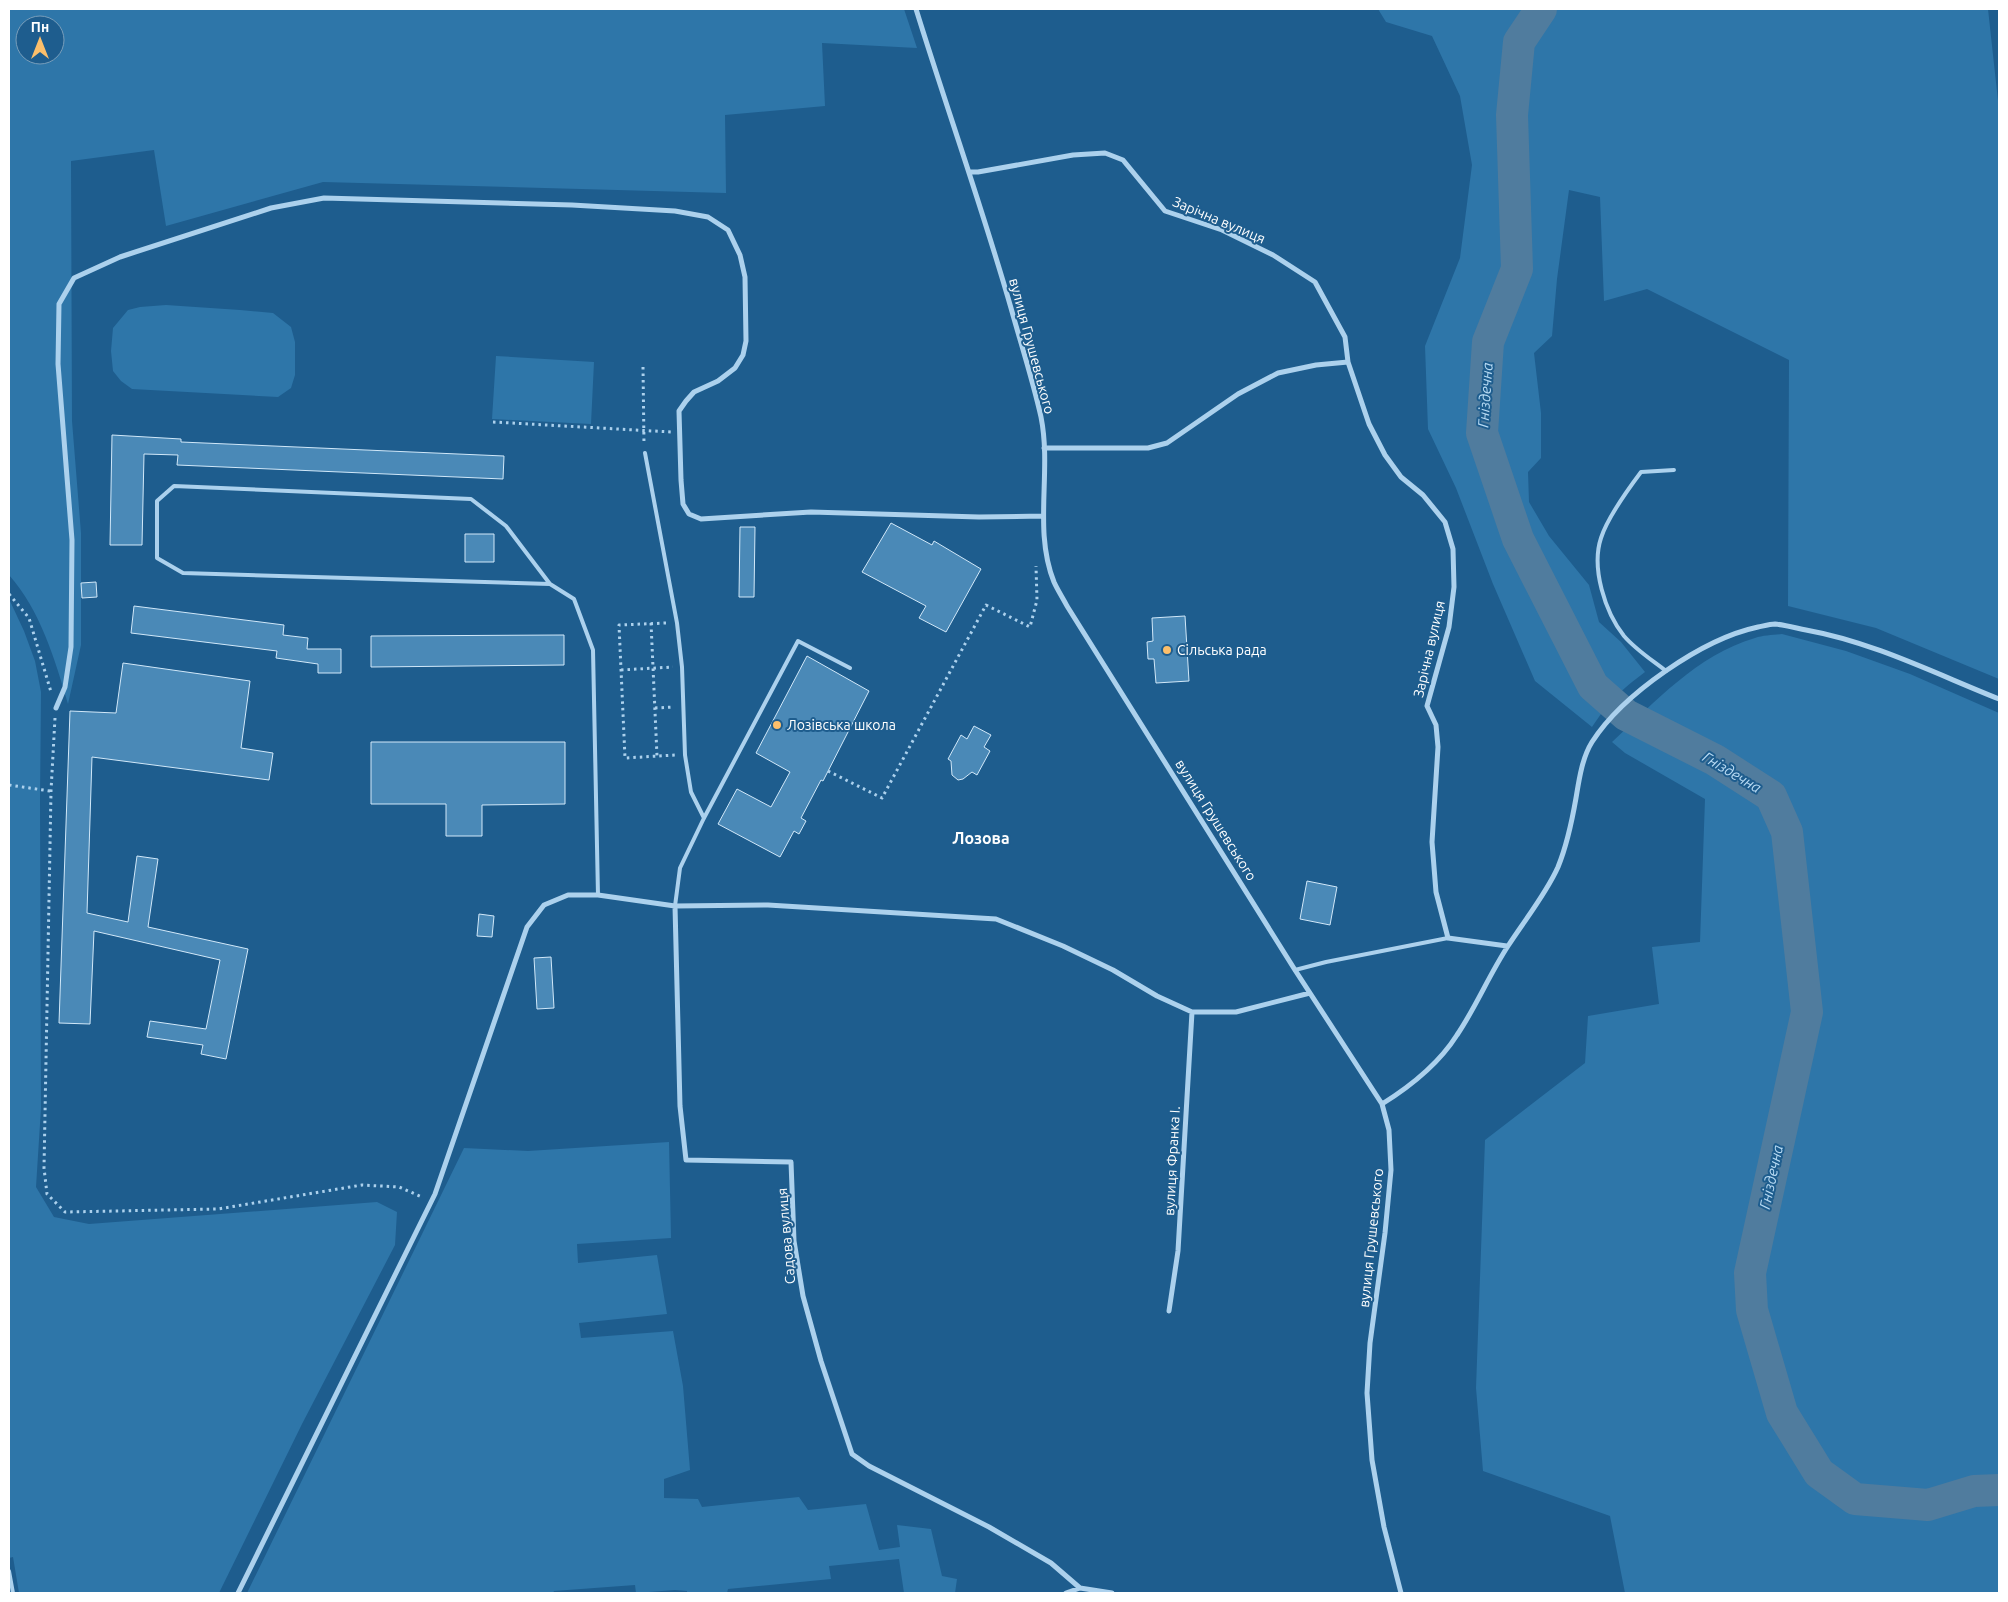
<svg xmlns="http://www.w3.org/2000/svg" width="2008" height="1602" font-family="Ubuntu,sans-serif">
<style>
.green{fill:#2e76a9;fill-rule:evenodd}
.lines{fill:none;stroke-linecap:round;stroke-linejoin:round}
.river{stroke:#507c9e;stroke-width:32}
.building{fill:#4a89b7;stroke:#d1e8f9}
.path{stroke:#acd1ed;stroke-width:3;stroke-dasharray:2.5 4;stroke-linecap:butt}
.lane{stroke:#acd1ed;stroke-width:4}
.street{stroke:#acd1ed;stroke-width:5}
.poi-dot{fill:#fcbf6b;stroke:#1e5d8e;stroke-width:2}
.labels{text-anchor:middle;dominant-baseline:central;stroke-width:4;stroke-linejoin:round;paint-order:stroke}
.street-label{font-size:14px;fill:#fff;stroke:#1e5d8e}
.poi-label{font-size:14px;fill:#fff;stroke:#1e5d8e;text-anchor:start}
.water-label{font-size:15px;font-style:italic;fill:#b8dbf4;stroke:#1e5d8e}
.quarter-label{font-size:16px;font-weight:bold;fill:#fff;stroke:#1e5d8e}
</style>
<rect width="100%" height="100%" fill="#1e5d8e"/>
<path class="green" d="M 9,9 L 904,9 L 917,48 L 822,43 L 825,106 L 725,115 L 726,193 L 323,182 L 166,226 L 154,150 L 71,161 L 72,421 L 81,533 L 81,645 L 68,704 C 55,659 40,610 9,575 ZM 25,25 L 55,25 L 55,55 L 25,55 Z
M 1378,9 L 1988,9 L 1999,110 L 1999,679 L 1876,628 L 1788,606 L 1789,360 L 1647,289 L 1604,301 L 1600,197 L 1569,190 L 1557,279 L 1552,336 L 1534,353 L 1541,413 L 1541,458 L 1528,472 L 1529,502 L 1549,536 L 1589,585 L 1599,622 L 1621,642 L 1645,672 C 1620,691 1610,700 1592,727 L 1535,681 L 1493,584 L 1456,488 L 1428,429 L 1425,346 L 1460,258 L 1472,165 L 1460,96 L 1432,36 L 1386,22 Z
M 166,305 L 240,310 L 273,313 L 291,327 L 295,342 L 295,375 L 291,388 L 278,397 L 132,389 L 121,381 L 113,371 L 111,351 L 113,328 L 128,310 L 140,307 Z
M 496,356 L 594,362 L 591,424 L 492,419 Z
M 10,601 L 24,631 L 35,661 L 41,692 L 40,800 L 41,1108 L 36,1187 L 54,1217 L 89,1224 L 377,1202 L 397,1212 L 395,1245 L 302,1424 L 219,1593 L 19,1593 L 13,1557 L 9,1558 Z
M 1782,634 L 1846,651 L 1910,674 L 1999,713 L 1999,1593 L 1625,1593 L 1610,1516 L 1483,1471 L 1476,1388 L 1485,1140 L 1585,1063 L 1588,1016 L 1659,1004 L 1652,947 L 1700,942 L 1705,799 L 1625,753 L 1612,742 C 1655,702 1697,655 1755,638 C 1763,635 1773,635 1782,634 Z
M 669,1142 L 671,1238 L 577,1244 L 578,1263 L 657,1255 L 667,1314 L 579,1323 L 581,1338 L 673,1331 L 683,1386 L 690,1470 L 664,1479 L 664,1498 L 698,1499 L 702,1507 L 799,1497 L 808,1510 L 866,1504 L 879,1550 L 900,1547 L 897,1525 L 931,1529 L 942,1576 L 957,1579 L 955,1593 L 904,1593 L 899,1559 L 829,1566 L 831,1579 L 728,1589 L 727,1593 L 687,1593 L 687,1591 L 675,1590 L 636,1593 L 635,1585 L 554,1591 L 553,1593 L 247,1593 L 464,1148 L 528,1151 Z"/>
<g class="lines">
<path class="river" d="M 1541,9 L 1519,42 L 1512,115 L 1517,269 L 1488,342 L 1482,433 L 1518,539 L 1593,686 L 1626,715 L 1715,760 L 1771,796 L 1787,832 L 1807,1012 L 1750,1273 L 1752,1310 L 1782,1413 L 1819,1473 L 1855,1499 L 1928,1505 L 1974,1491 L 1999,1490"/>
</g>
<path class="building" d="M 112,435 L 181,439 L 181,442 L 504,456 L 503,479 L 177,465 L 178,455 L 144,454 L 142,545 L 110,545 Z
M 891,523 L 932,545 L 934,541 L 981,569 L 946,632 L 919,618 L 926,606 L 862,572 Z
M 740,527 L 755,527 L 754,597 L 739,597 Z
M 465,534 L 494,534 L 494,562 L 465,562 Z
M 96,582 L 97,597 L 82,598 L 81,583 Z
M 134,606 L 284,625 L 283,635 L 308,638 L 307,649 L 341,649 L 341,673 L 318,673 L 318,664 L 276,658 L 277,651 L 131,633 Z
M 1185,616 L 1189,681 L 1156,683 L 1154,659 L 1148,659 L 1147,642 L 1153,641 L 1152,618 Z
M 564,635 L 564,665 L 371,667 L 371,636 Z
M 807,656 L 869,691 L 823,781 L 821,780 L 801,818 L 806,821 L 799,834 L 794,831 L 780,857 L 718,824 L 737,789 L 771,807 L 790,772 L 756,753 Z
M 123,663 L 250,681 L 241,748 L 273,753 L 269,780 L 92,757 L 87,913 L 128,922 L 137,856 L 158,859 L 148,927 L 248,949 L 226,1059 L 201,1054 L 203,1045 L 147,1037 L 150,1021 L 206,1029 L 220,960 L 94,931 L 90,1024 L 59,1023 L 70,711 L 116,713 Z
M 974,726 L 991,735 L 984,747 L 990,751 L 977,775 L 972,772 L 963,779 L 958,780 L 952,775 L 951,761 L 948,759 L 961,735 L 967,739 Z
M 371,742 L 565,742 L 565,804 L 482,805 L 482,836 L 446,836 L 446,804 L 371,804 Z
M 1307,881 L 1337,887 L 1330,925 L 1300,919 Z
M 479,914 L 494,916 L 492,937 L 477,936 Z
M 551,957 L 554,1008 L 537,1009 L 534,958 Z"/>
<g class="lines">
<path class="path" d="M 643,367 L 644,445
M 493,422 L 671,432
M 9,594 L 29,618 L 51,692
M 651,623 L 657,756
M 666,623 L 619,625 L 625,758 L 676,755
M 621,670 L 673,667
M 655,708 L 674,707
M 55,718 L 51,791 L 44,1168 L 47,1194 L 65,1212 L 218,1209 L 362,1185 L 399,1187 L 422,1197
M 828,771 L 882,798 L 986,605 L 1030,627 L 1037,600 L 1036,566
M 9,785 L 50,791"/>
<path class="lane" d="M 645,453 L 677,623 L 682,667 L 685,755 L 691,792 L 704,818
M 550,584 L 506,526 L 471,499 L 174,486 L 157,501 L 157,558 L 183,573 L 550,584 L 574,599 L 593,650 L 598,895
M 1666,671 C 1652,660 1636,650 1624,636 C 1605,612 1591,568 1601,538 C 1607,519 1629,488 1641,472 L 1674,470
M 675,906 L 680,868 L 704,818 L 798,641 L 850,668
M 1295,970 L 1326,962 L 1448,938
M 9,1571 L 13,1593"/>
<path class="street" d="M 916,9 C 947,109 982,207 1011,308 C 1021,344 1033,381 1041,417 C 1052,472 1033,530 1054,582 C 1058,591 1063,598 1067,606 L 1295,970 L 1382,1104 L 1389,1130 L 1391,1170 L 1385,1233 L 1370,1343 L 1367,1393 L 1372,1460 L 1384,1527 L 1401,1593
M 969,172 L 978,172 L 1073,155 L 1105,153 L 1123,160 L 1165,211 L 1222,230 L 1273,255 L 1315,282 L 1345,337 L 1348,362 L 1369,424 L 1385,455 L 1401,477 L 1423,495 L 1445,522 L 1453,549 L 1454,587 L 1449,627 L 1427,706 L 1436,725 L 1438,747 L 1432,842 L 1436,892 L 1448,938 L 1507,946
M 1044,448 L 1148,448 L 1167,443 L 1238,394 L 1278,373 L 1316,365 L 1348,362
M 56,708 L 65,687 L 71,647 L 72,540 L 58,364 L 59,304 L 74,278 L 120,257 L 271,208 L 324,198 L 572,205 L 675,211 L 708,217 L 728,230 L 740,255 L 745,277 L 746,341 L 743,355 L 735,368 L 718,381 L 694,392 L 686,401 L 679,411 L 681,480 L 683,504 L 689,514 L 701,519 L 811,512 L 979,517 L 1043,516
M 675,906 L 680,1106 L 686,1160 L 791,1162 L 794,1241 L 803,1296 L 821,1361 L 852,1454 L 869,1466 L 989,1527 L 1051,1563 L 1080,1588
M 1382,1104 C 1411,1086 1438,1065 1457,1035 C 1476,1007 1489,975 1508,946 C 1524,921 1546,894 1558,867 C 1567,845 1572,821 1576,798 C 1579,780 1582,758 1592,742 C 1623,694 1702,639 1758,627 C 1763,626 1770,624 1775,624 C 1785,625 1796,628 1806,630 C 1873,642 1936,674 1999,699
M 1169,1311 L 1178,1251 L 1192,1012
M 238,1593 L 435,1194 L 527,927 L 544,905 L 568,895 L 598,895 L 675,906 L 768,905 L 996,919 L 1063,946 L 1113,970 L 1157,996 L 1192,1012 L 1236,1012 L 1310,993
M 1066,1593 L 1080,1588 L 1112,1593"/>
</g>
<g class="poi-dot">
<circle cx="1167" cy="650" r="5"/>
<circle cx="777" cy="725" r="5"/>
</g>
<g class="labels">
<g class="street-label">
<text transform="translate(1219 220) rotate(23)">Зарічна вулиця</text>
<text transform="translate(1032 346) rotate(75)">вулиця Грушевського</text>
<text transform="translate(1429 649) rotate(-77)">Зарічна вулиця</text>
<text transform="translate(1216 820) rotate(58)">вулиця Грушевського</text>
<text transform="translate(1172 1161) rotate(-87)">вулиця Франка І.</text>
<text transform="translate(786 1236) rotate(-95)">Садова вулиця</text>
<text transform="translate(1371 1238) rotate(-84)">вулиця Грушевського</text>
</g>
<g class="poi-label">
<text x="1177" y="650">Сільська рада</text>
<text x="787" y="725">Лозівська школа</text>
</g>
<g class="water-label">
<text transform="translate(1485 395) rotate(-86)">Гніздечна</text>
<text transform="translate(1732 772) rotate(31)">Гніздечна</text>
<text transform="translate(1771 1177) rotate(-78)">Гніздечна</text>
</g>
<g class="quarter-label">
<text x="981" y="838">Лозова</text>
</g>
</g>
<rect width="2008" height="1602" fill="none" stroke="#ffffff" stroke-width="20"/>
<g transform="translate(40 40)"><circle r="24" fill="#1e5d8e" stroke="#789ebb"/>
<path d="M0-4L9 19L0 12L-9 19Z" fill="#fcbf6b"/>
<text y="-8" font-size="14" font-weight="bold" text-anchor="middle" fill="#ffffff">Пн</text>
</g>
</svg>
